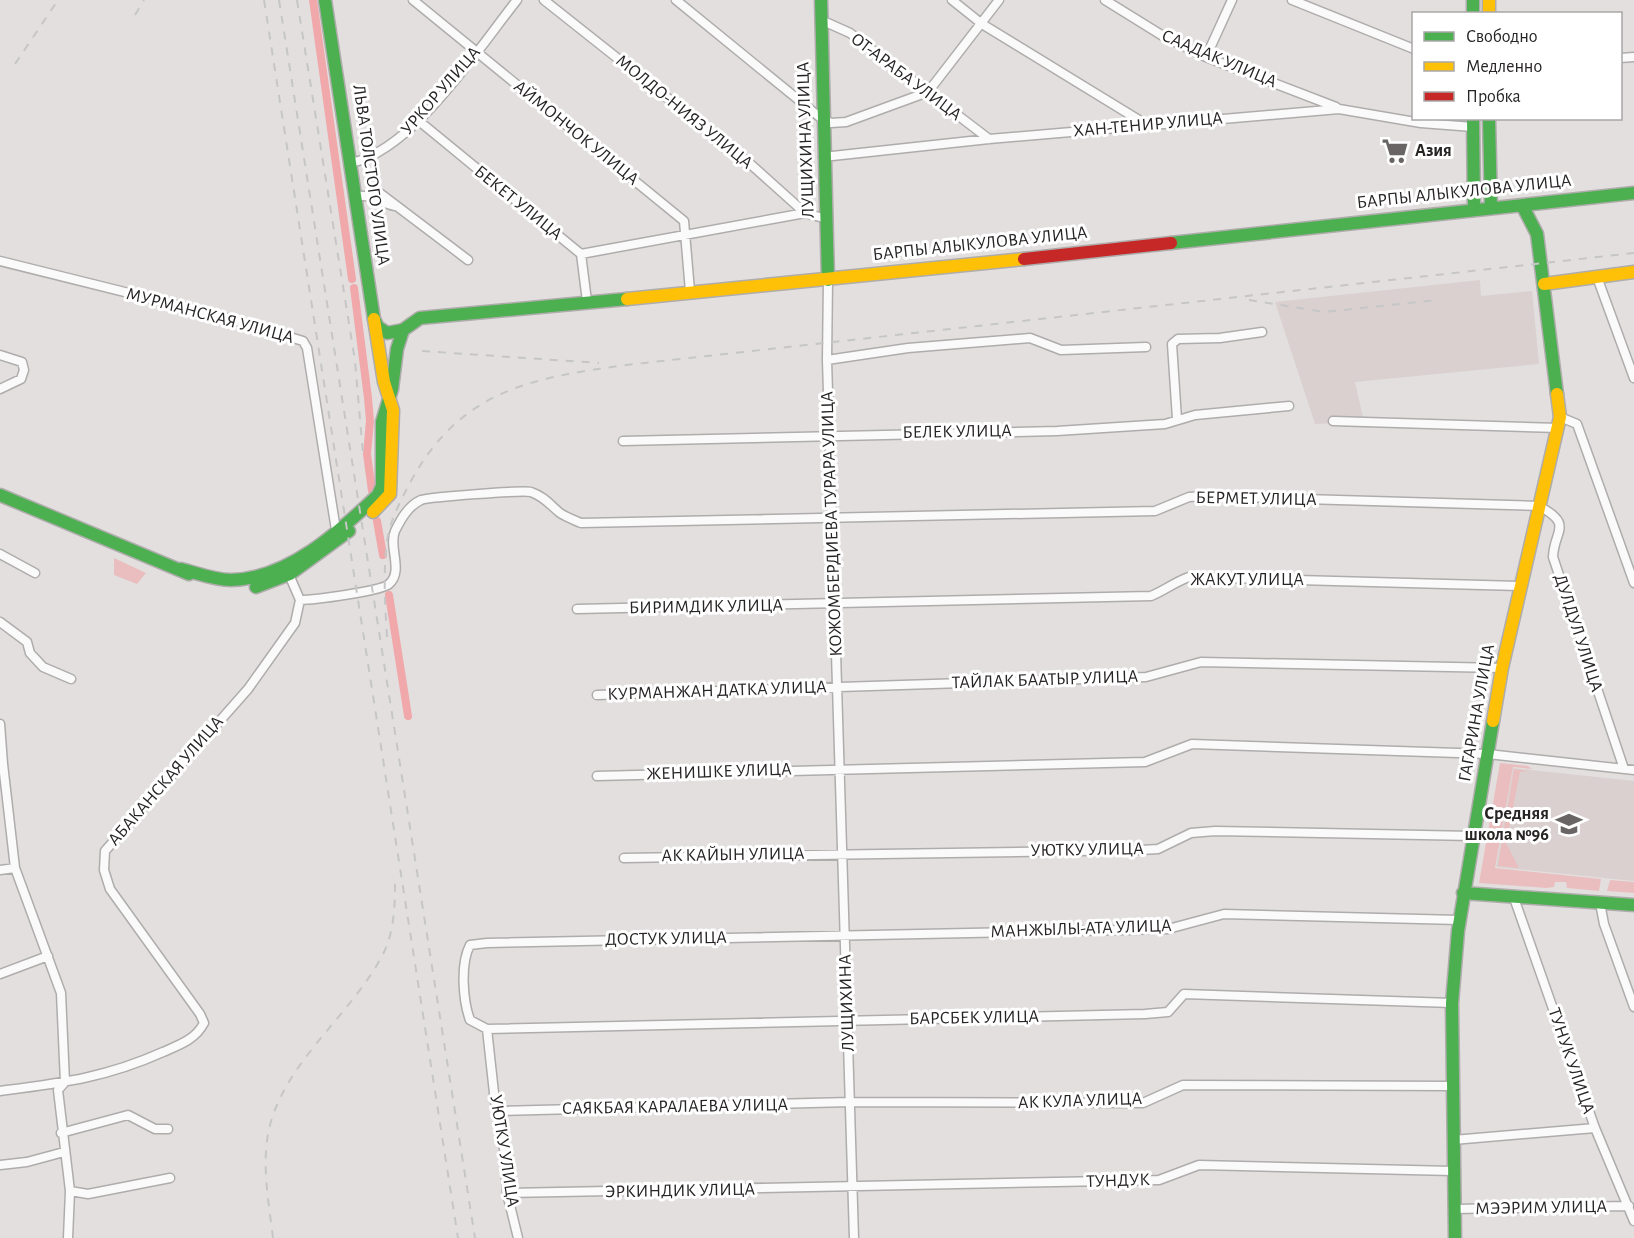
<svg xmlns="http://www.w3.org/2000/svg" width="1634" height="1238" font-family="'Alegreya Sans',sans-serif">
<style>
.built{fill:#dad0d0}
.green{fill:#eabebf}
.lines{fill:none;stroke-linecap:round;stroke-linejoin:round}
.canal{stroke:#f0a8aa;stroke-width:8}
.street-casing{stroke:#afacac;stroke-width:11}
.fast-casing{stroke:#afacac;stroke-width:15}
.slow-casing{stroke:#afacac;stroke-width:15}
.jam-casing{stroke:#afacac;stroke-width:15}
.street{stroke:#fbfafa;stroke-width:8}
.fast{stroke:#4caf50;stroke-width:12}
.slow{stroke:#ffc107;stroke-width:12}
.jam{stroke:#c62828;stroke-width:12}
.rail{stroke:#c6c6c6;stroke-width:2;stroke-dasharray:8 8;stroke-linecap:butt}
.labels{text-anchor:middle;dominant-baseline:central;stroke-width:6;stroke-linejoin:round;paint-order:stroke}
.street-label{font-size:18px;fill:#272424;stroke:#fff}
.poi-label{font-size:18px;font-weight:bold;fill:#272424;stroke:#fff;text-anchor:start}
</style>
<rect width="100%" height="100%" fill="#e3dfdf"/>
<path class="built" d="M 1480,280 L 1481,296 L 1532,291 L 1539,364 L 1355,382 L 1364,422 L 1315,424 L 1275,302 Z
M 1513,768 L 1634,781 L 1634,881 L 1496,867 Z"/>
<path class="green" d="M 114,558 L 146,573 L 137,584 L 114,575 Z
M 1500,763 L 1528,766 L 1532,769 L 1513,767 L 1495,868 L 1601,879 L 1599,891 L 1567,888 L 1566,882 L 1555,882 L 1554,887 L 1546,888 L 1479,883 Z
M 1514,769 L 1530,771 L 1520,772 L 1506,843 L 1519,868 L 1498,866 Z
M 1610,880 L 1634,882 L 1634,893 L 1607,891 Z"/>
<g class="lines">
<path class="canal" d="M 313,0 L 352,279
M 354,288 L 368,398 L 370,421 L 367,454 L 372,491
M 377,521 L 383,555
M 389,595 L 408,716"/>
<g class="street-casing">
<path id="street" d="M 413,0 L 684,221 L 690,291
M 544,0 L 747,161 L 805,213 L 827,219
M 676,0 L 822,119 L 831,123 L 846,122 L 928,92 L 999,0
M 952,0 L 982,24 L 1147,125
M 1105,0 L 1163,36 L 1206,57 L 1336,107
M 1292,0 L 1414,49
M 821,20 L 850,33 L 989,139
M 1206,57 L 1232,0
M 1620,58 L 1634,57
M 419,121 L 581,254 L 587,301
M 823,157 L 989,139 L 1339,109 L 1421,123 L 1473,127
M 351,163 C 413,150 478,49 517,0
M 373,188 L 468,260
M 356,196 C 371,194 380,203 395,206
M 581,254 L 805,213
M 0,261 L 213,314 L 303,341 L 307,348 L 336,530
M 1597,277 L 1634,378
M 828,280 L 827,360 L 854,1238
M 0,355 L 22,362 L 24,370 L 21,379 L 0,389
M 827,360 L 908,348 L 1030,338 L 1061,350 L 1146,347
M 1560,417 L 1577,424 L 1634,583
M 1177,419 L 1172,344 L 1178,339 L 1220,338 L 1262,332
M 1333,421 L 1559,428
M 623,441 L 1057,431 L 1165,424 L 1195,415 L 1289,406
M 0,554 L 35,573
M 287,570 L 300,600
M 300,600 C 314,600 382,591 389,584 C 404,571 388,547 395,531 C 401,519 408,506 421,500 C 430,497 522,490 531,492 C 545,497 550,505 560,513 C 566,517 574,520 581,523 L 1155,511 L 1189,497 L 1204,496 L 1539,506 C 1574,525 1554,530 1553,557 L 1624,769
M 577,609 L 1151,596 C 1165,590 1175,582 1189,577 L 1519,586
M 0,622 L 27,642 L 30,653 L 43,667 L 71,679
M 597,695 L 1146,677 L 1201,662 L 1502,668
M 0,724 L 3,764
M 0,765 L 3,764 L 15,868 L 61,993 L 65,1082 L 58,1090 L 70,1191 L 68,1238
M 597,776 L 1145,762 L 1192,744 L 1488,754 L 1634,770
M 624,858 L 1141,850 L 1158,849 L 1191,833 L 1215,831 L 1473,836
M 0,870 L 15,868
M 1514,898 L 1595,1128 L 1634,1221
M 1600,903 L 1604,924 L 1634,1007
M 0,974 L 48,956
M 1452,1003 L 1184,994 L 1168,1012 L 1145,1014 L 487,1029 L 470,1020 C 463,1001 460,964 470,945 L 487,943 L 1168,929 L 1224,914 L 1459,920
M 487,1029 L 495,1102 L 502,1119 L 507,1193 L 518,1238
M 0,1091 C 61,1083 105,1078 163,1052 C 179,1045 195,1040 204,1023 L 200,1014 L 110,889 L 104,870 L 105,851 L 248,689 L 295,623 L 300,600
M 499,1111 L 850,1102 L 1143,1103 L 1183,1085 L 1452,1086
M 61,1133 L 128,1115 L 155,1129 L 168,1129
M 1453,1140 L 1595,1128
M 0,1165 L 27,1162 L 64,1152
M 70,1191 L 88,1194 L 170,1178
M 507,1193 L 1159,1180 L 1199,1165 L 1453,1171
M 1454,1209 L 1629,1206"/>
</g>
<g class="fast-casing">
<path id="fast" d="M 325,0 L 374,319 L 378,327 L 387,333 L 403,330
M 821,0 L 828,280
M 1473,0 L 1473,14
M 1473,118 L 1474,209
M 1489,118 L 1491,208
M 1522,205 L 1537,234 L 1557,394
M 1171,243 L 1634,193
M 0,495 L 189,574
M 181,569 C 197,573 214,580 231,580 C 288,579 339,532 378,495 L 382,486 L 382,422 L 392,389 L 397,349 L 403,330 L 420,318 L 627,299
M 256,587 L 290,574 L 349,531
M 1463,893 L 1634,905
M 1455,1238 L 1452,1003 L 1458,931 L 1493,721"/>
</g>
<g class="slow-casing">
<path id="slow" d="M 1489,0 L 1489,14
M 1544,284 L 1634,272
M 627,299 L 1024,259
M 373,512 L 390,494 L 393,410 L 384,382 L 374,319
M 1493,721 L 1502,668 L 1560,417 L 1557,394"/>
</g>
<g class="jam-casing">
<path id="jam" d="M 1024,259 L 1171,243"/>
</g>
<use href="#street" class="street"/>
<use href="#fast" class="fast"/>
<use href="#slow" class="slow"/>
<use href="#jam" class="jam"/>
<path class="rail" d="M 264,0 L 458,1238
M 279,0 L 475,1238
M 297,0 L 355,361 L 363,454
M 135,15 L 144,0
M 15,64 L 58,0
M 1249,300 L 1324,312 L 1437,300
M 422,351 L 599,363
M 387,637 C 385,604 383,573 387,541 C 390,520 401,500 411,481 C 461,390 531,378 626,365 L 1634,253
M 273,1238 C 269,1204 262,1168 268,1134 C 281,1063 355,1013 385,950 C 394,929 395,906 395,883"/>
</g>
<defs>
<g id="supermarket-bare" transform="scale(2.07)"><path d="M-6-5.5h2.5l.6 2H6L4.5 2H-2.5L-4.4-4H-6ZM-1.5 3.2a1.3 1.3 0 1 0 .1 0ZM3 3.2a1.3 1.3 0 1 0 .1 0Z" fill="#696565" stroke="#fff" stroke-width="2.5" paint-order="stroke"/></g>
<g id="school-bare" transform="scale(2.07)"><path d="M0-5L7-2L0 1L-7-2ZM-4 1L0 2.5L4 1V4Q0 6-4 4Z" fill="#696565" stroke="#fff" stroke-width="2.5" paint-order="stroke"/></g>
</defs>
<g fill-rule="evenodd">
<use href="#supermarket-bare" x="1395" y="151"/>
<use href="#school-bare" x="1569" y="824"/>
</g>
<g class="labels">
<g class="street-label">
<text transform="translate(1219 59) rotate(23)">СААДАК УЛИЦА</text>
<text transform="translate(906 77) rotate(37)">ОТ-АРАБА УЛИЦА</text>
<text transform="translate(441 91) rotate(-49)">УРКОР УЛИЦА</text>
<text transform="translate(684 112) rotate(39)">МОЛДО-НИЯЗ УЛИЦА</text>
<text transform="translate(1148 125) rotate(-5)">ХАН-ТЕНИР УЛИЦА</text>
<text transform="translate(576 133) rotate(39)">АЙМОНЧОК УЛИЦА</text>
<text transform="translate(806 140) rotate(-92)">ЛУЩИХИНА УЛИЦА</text>
<text transform="translate(371 175) rotate(82)">ЛЬВА ТОЛСТОГО УЛИЦА</text>
<text transform="translate(1464 192) rotate(-6)">БАРПЫ АЛЫКУЛОВА УЛИЦА</text>
<text transform="translate(518 203) rotate(39)">БЕКЕТ УЛИЦА</text>
<text transform="translate(980 244) rotate(-6)">БАРПЫ АЛЫКУЛОВА УЛИЦА</text>
<text transform="translate(210 316) rotate(15)">МУРМАНСКАЯ УЛИЦА</text>
<text transform="translate(957 432) rotate(-1)">БЕЛЕК УЛИЦА</text>
<text transform="translate(1256 499) rotate(1)">БЕРМЕТ УЛИЦА</text>
<text transform="translate(832 524) rotate(-92)">КОЖОМБЕРДИЕВА ТУРАРА УЛИЦА</text>
<text x="1247" y="580">ЖАКУТ УЛИЦА</text>
<text transform="translate(706 607) rotate(-1)">БИРИМДИК УЛИЦА</text>
<text transform="translate(1578 633) rotate(72)">ДУЛДУЛ УЛИЦА</text>
<text transform="translate(1045 680) rotate(-2)">ТАЙЛАК БААТЫР УЛИЦА</text>
<text transform="translate(717 691) rotate(-2)">КУРМАНЖАН ДАТКА УЛИЦА</text>
<text transform="translate(1477 713) rotate(-80)">ГАГАРИНА УЛИЦА</text>
<text transform="translate(719 772) rotate(-2)">ЖЕНИШКЕ УЛИЦА</text>
<text transform="translate(166 781) rotate(-49)">АБАКАНСКАЯ УЛИЦА</text>
<text transform="translate(1087 850) rotate(-1)">УЮТКУ УЛИЦА</text>
<text transform="translate(733 855) rotate(-1)">АК КАЙЫН УЛИЦА</text>
<text transform="translate(1081 929) rotate(-2)">МАНЖЫЛЫ-АТА УЛИЦА</text>
<text transform="translate(666 939) rotate(-1)">ДОСТУК УЛИЦА</text>
<text transform="translate(847 1003) rotate(-92)">ЛУЩИХИНА</text>
<text transform="translate(974 1018) rotate(-1)">БАРСБЕК УЛИЦА</text>
<text transform="translate(1571 1061) rotate(71)">ТУНУК УЛИЦА</text>
<text transform="translate(1080 1101) rotate(-2)">АК КУЛА УЛИЦА</text>
<text transform="translate(675 1107) rotate(-1)">САЯКБАЯ КАРАЛАЕВА УЛИЦА</text>
<text transform="translate(504 1151) rotate(81)">УЮТКУ УЛИЦА</text>
<text transform="translate(1118 1181) rotate(-2)">ТУНДУК</text>
<text transform="translate(680 1191) rotate(-1)">ЭРКИНДИК УЛИЦА</text>
<text transform="translate(1541 1208) rotate(-1)">МЭЭРИМ УЛИЦА</text>
</g>
<g class="poi-label">
<text x="1415" y="151">Азия</text>
<text x="1549" y="814" text-anchor="end">Средняя<tspan x="1549" dy="21">школа №96</tspan></text>
</g>
</g>
<rect x="1412" y="12" width="210" height="108" fill="#ffffff" stroke="#a9a7a7" stroke-width="1.5"/>
<rect x="1424" y="32" width="30" height="9" fill="#4caf50" stroke="#a9a7a7" stroke-width="1.5"/>
<text x="1466" y="42" font-size="18" fill="#272424">Свободно</text>
<rect x="1424" y="62" width="30" height="9" fill="#ffc107" stroke="#a9a7a7" stroke-width="1.5"/>
<text x="1466" y="72" font-size="18" fill="#272424">Медленно</text>
<rect x="1424" y="92" width="30" height="9" fill="#c62828" stroke="#a9a7a7" stroke-width="1.5"/>
<text x="1466" y="102" font-size="18" fill="#272424">Пробка</text>
</svg>
